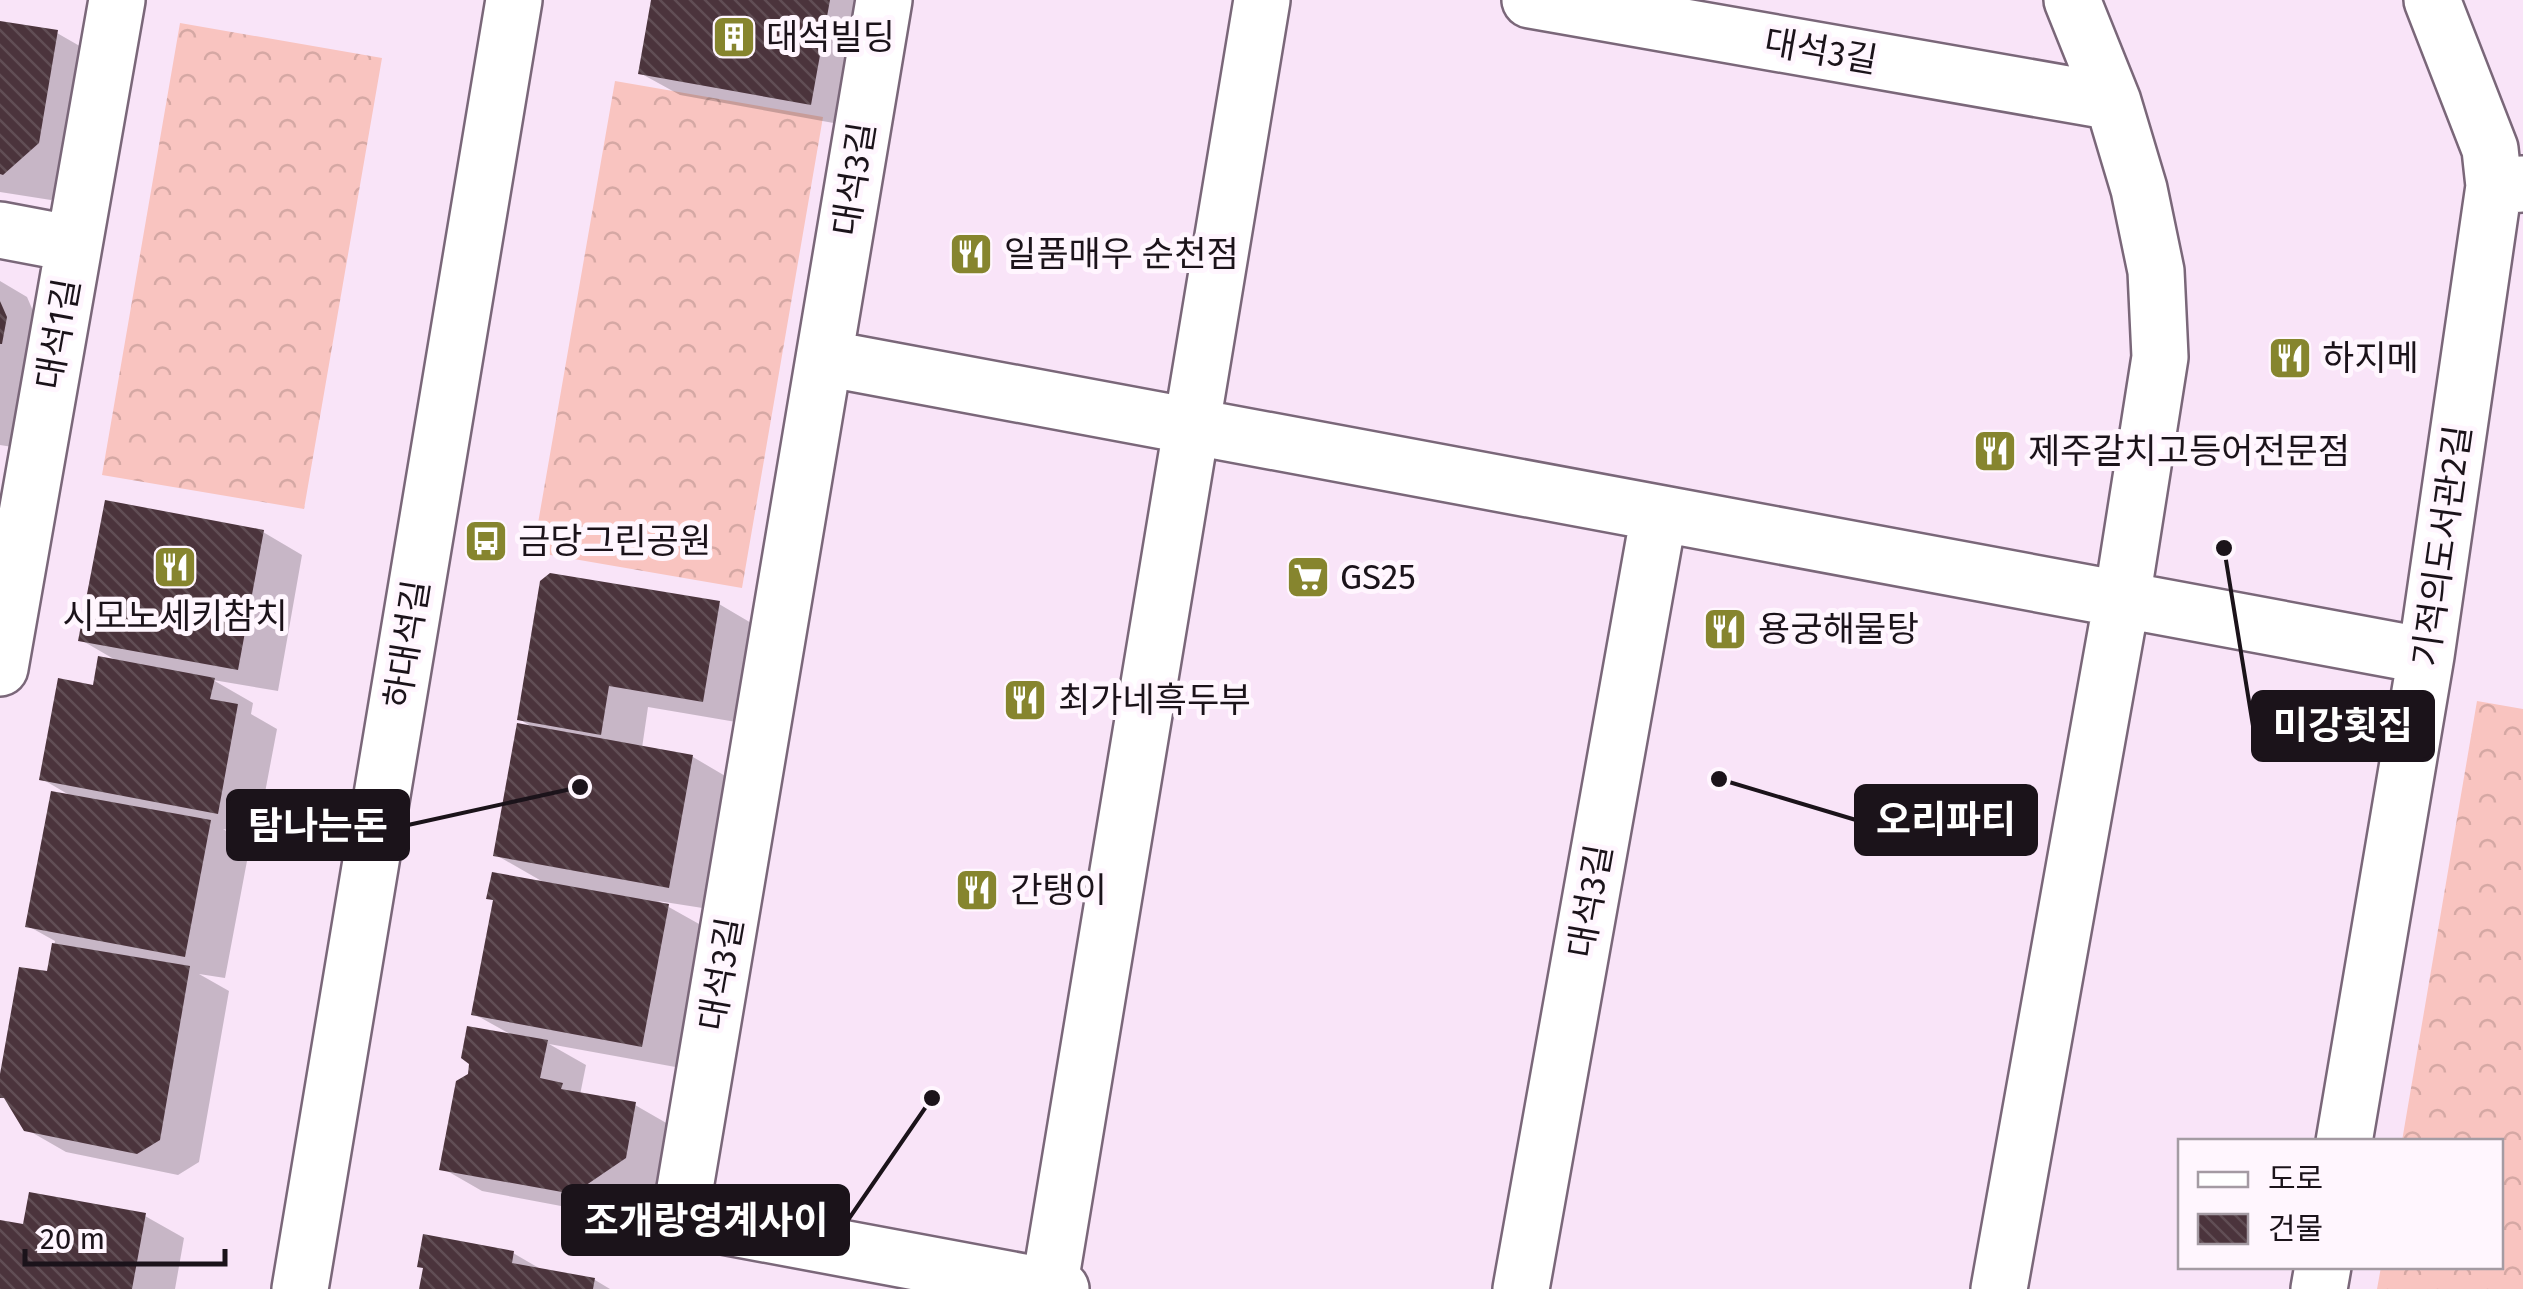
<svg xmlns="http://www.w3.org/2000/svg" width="2523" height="1289" font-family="'Fira Sans','Noto Sans KR',sans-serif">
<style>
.forest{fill:url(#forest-crowns)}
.shadow{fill:#0003}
.building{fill:url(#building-back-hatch)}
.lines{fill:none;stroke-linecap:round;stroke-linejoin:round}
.minor-casing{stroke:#7a6779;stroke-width:60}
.minor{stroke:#fff;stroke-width:55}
.labels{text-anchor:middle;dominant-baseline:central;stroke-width:10;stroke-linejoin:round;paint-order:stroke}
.poi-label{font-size:35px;fill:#1b131a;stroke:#fff6fe;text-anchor:start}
.street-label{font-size:35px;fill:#1b131a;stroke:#fff6fe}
.leader{fill:none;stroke:#1b131a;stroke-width:4}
.callout-dot{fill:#1b131a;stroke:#fff6fe;stroke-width:4}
.callout{fill:#1b131a;stroke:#1b131a;stroke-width:4}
.callout-label{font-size:38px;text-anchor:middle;font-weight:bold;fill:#fff}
</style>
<defs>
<pattern id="forest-crowns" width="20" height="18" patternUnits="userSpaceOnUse" patternTransform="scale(2.5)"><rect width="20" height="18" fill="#f9c4c0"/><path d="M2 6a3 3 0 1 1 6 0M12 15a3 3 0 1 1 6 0" fill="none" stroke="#d5a8a4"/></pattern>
<pattern id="building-back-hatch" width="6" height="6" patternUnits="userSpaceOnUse" patternTransform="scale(2.5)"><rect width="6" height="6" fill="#4b343c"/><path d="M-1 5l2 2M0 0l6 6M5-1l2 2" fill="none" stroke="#614e55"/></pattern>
</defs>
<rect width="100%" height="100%" fill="#f9e4f8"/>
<path class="forest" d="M 180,23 L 382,58 L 304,509 L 102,475 Z
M 615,81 L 823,117 L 742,588 L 533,552 Z
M 2477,701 L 2523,709 L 2523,1289 L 2377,1289 L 2381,1267 L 2500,1266 L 2500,1142 L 2402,1141 Z"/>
<path class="shadow" d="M 654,0 L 860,0 L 850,126 L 680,95 L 640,73 Z
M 0,23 L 57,33 L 104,60 L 86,170 L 51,200 L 0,192 Z
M 0,281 L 27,297 L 46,341 L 25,449 L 0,445 Z
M 263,532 L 302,555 L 278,691 L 213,680 L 253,703 L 251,714 L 277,729 L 257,835 L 223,829 L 250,845 L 225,978 L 199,974 L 229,991 L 199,1162 L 178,1175 L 66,1152 L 26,1129 L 9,1101 L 0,1096 L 0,1089 L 49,974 L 55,941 L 28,926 L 71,796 L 42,779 L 95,688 L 119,662 L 81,640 Z
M 719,604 L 758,627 L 742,723 L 648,707 L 642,748 L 693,757 L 732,780 L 709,909 L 658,901 L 708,929 L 681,1068 L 549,1044 L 586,1065 L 580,1095 L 635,1105 L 675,1128 L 665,1181 L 614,1216 L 482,1191 L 442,1168 L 471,1076 L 512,1035 L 474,1014 L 545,883 L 496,855 L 534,728 L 519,719 Z
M 145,1216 L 184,1238 L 175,1289 L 0,1289 L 0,1222 L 25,1227 Z
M 513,1253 L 544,1271 L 595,1280 L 610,1289 L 422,1289 Z"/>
<path class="building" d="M 651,0 L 830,0 L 811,105 L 638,74 Z
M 0,21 L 58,30 L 39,143 L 3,175 L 0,174 Z
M 0,301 L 7,317 L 2,344 L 0,344 Z
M 105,500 L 264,530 L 238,670 L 78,641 Z
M 550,573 L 720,601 L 703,702 L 609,686 L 601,735 L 517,720 L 540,581 Z
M 98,656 L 215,678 L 210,699 L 238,704 L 218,814 L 39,780 L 58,678 L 93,685 Z
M 517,723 L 693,755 L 669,888 L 493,856 Z
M 51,791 L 211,820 L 185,957 L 25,927 Z
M 492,872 L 669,904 L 642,1047 L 471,1015 L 493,900 L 486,899 Z
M 52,943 L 190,966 L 160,1140 L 137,1154 L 24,1131 L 4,1098 L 0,1098 L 0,1074 L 19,967 L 47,971 Z
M 467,1026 L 548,1040 L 540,1078 L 563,1083 L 561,1089 L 636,1102 L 626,1158 L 573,1194 L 439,1170 L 456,1081 L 468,1074 L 469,1064 L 461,1058 Z
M 29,1192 L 146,1213 L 132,1289 L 0,1289 L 0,1220 L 23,1224 Z
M 423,1234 L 514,1251 L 512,1263 L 595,1278 L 593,1289 L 419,1289 L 423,1268 L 417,1267 Z"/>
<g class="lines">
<g class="minor-casing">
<path id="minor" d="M 884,0 L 680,1218 L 1061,1289
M 1530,0 L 2113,102
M 2432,0 L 2490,149 L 2494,186 L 2523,184
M 0,230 L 74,244
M 825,358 L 2426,656
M 0,668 L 117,0
M 2344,1142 L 2426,656 L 2494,186
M 300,1289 L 514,0
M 1049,1289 L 1262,0
M 1521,1289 L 1659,514
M 1999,1289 L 2122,599 L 2160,357 L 2156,271 L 2139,189 L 2113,102 L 2072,0
M 2319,1289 L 2323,1266"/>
</g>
<use href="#minor" class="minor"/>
</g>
<defs>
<g id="building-square" transform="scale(2.25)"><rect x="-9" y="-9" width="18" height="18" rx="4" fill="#86852e" stroke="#fff6fe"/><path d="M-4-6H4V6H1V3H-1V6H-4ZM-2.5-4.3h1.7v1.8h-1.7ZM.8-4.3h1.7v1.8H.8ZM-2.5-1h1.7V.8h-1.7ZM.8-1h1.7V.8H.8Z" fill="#fff"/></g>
<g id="restaurant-square" transform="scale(2.25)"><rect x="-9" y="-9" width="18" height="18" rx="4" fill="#86852e" stroke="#fff6fe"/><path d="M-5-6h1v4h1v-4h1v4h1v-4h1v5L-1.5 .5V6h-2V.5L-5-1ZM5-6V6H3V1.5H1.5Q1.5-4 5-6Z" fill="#fff"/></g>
<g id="bus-square" transform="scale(2.25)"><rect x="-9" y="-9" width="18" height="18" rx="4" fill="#86852e" stroke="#fff6fe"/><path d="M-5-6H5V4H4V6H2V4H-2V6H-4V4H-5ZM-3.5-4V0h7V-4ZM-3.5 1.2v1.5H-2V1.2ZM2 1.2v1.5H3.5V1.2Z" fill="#fff"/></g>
<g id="supermarket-square" transform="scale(2.25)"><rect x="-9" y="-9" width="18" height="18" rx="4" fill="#86852e" stroke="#fff6fe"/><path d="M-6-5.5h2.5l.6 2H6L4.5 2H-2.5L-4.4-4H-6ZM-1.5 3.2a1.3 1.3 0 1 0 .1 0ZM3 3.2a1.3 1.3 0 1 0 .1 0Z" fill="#fff"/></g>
</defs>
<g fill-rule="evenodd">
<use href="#building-square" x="734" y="37"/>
<use href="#restaurant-square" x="971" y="254"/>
<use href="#restaurant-square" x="2290" y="358"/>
<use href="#restaurant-square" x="1995" y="451"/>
<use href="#bus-square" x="486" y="541"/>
<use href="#restaurant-square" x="175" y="567"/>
<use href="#supermarket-square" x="1308" y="577"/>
<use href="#restaurant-square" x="1725" y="629"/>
<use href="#restaurant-square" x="1025" y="700"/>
<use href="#restaurant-square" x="977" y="890"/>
</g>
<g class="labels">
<g class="poi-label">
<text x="766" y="37">대석빌딩</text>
<text x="1004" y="254">일품매우 순천점</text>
<text x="2322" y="358">하지메</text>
<text x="2028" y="451">제주갈치고등어전문점</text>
<text x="518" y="541">금당그린공원</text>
<text x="1340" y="577">GS25</text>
<text x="175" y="616" text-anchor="middle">시모노세키참치</text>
<text x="1758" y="629">용궁해물탕</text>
<text x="1058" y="700">최가네흑두부</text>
<text x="1010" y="890">간탱이</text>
</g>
<g class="street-label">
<text transform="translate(1821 51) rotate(10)">대석3길</text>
<text transform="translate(854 179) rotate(-81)">대석3길</text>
<text transform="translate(58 334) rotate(-80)">대석1길</text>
<text transform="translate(2442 546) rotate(-82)">기적의도서관2길</text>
<text transform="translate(407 644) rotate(-81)">하대석길</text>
<text transform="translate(1590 901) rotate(-80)">대석3길</text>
<text transform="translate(721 974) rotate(-80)">대석3길</text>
</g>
</g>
<path class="leader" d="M2224 548L2253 726M1719 779L1856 820M580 787L408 825M932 1098L848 1220"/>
<g class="callout-dot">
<circle cx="2224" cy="548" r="10"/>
<circle cx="1719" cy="779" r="10"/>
<circle cx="580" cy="787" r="10"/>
<circle cx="932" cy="1098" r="10"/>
</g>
<g class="callout">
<rect x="2253" y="692" width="180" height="68" rx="10"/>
<rect x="1856" y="786" width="180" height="68" rx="10"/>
<rect x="228" y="791" width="180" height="68" rx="10"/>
<rect x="563" y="1186" width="285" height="68" rx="10"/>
</g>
<g class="callout-label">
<text x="2343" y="739">미강횟집</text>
<text x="1946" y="833">오리파티</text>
<text x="318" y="839">탐나는돈</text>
<text x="706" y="1234">조개랑영계사이</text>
</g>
<rect x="2178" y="1139" width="325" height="130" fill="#fff6fe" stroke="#a49ba3" stroke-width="2.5"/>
<rect x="2198" y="1172" width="50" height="15" fill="#ffffff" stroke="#a49ba3" stroke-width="2.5"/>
<text x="2268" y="1189" font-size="30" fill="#1b131a">도로</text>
<rect x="2198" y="1214" width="50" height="30" fill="url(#building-back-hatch)" stroke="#a49ba3" stroke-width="2.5"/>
<text x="2268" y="1239" font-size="30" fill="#1b131a">건물</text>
<path d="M25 1249v15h200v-15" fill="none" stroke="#1b131a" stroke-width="5"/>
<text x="40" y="1249" font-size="30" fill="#1b131a" stroke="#fff6fe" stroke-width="8" paint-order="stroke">20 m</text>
</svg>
